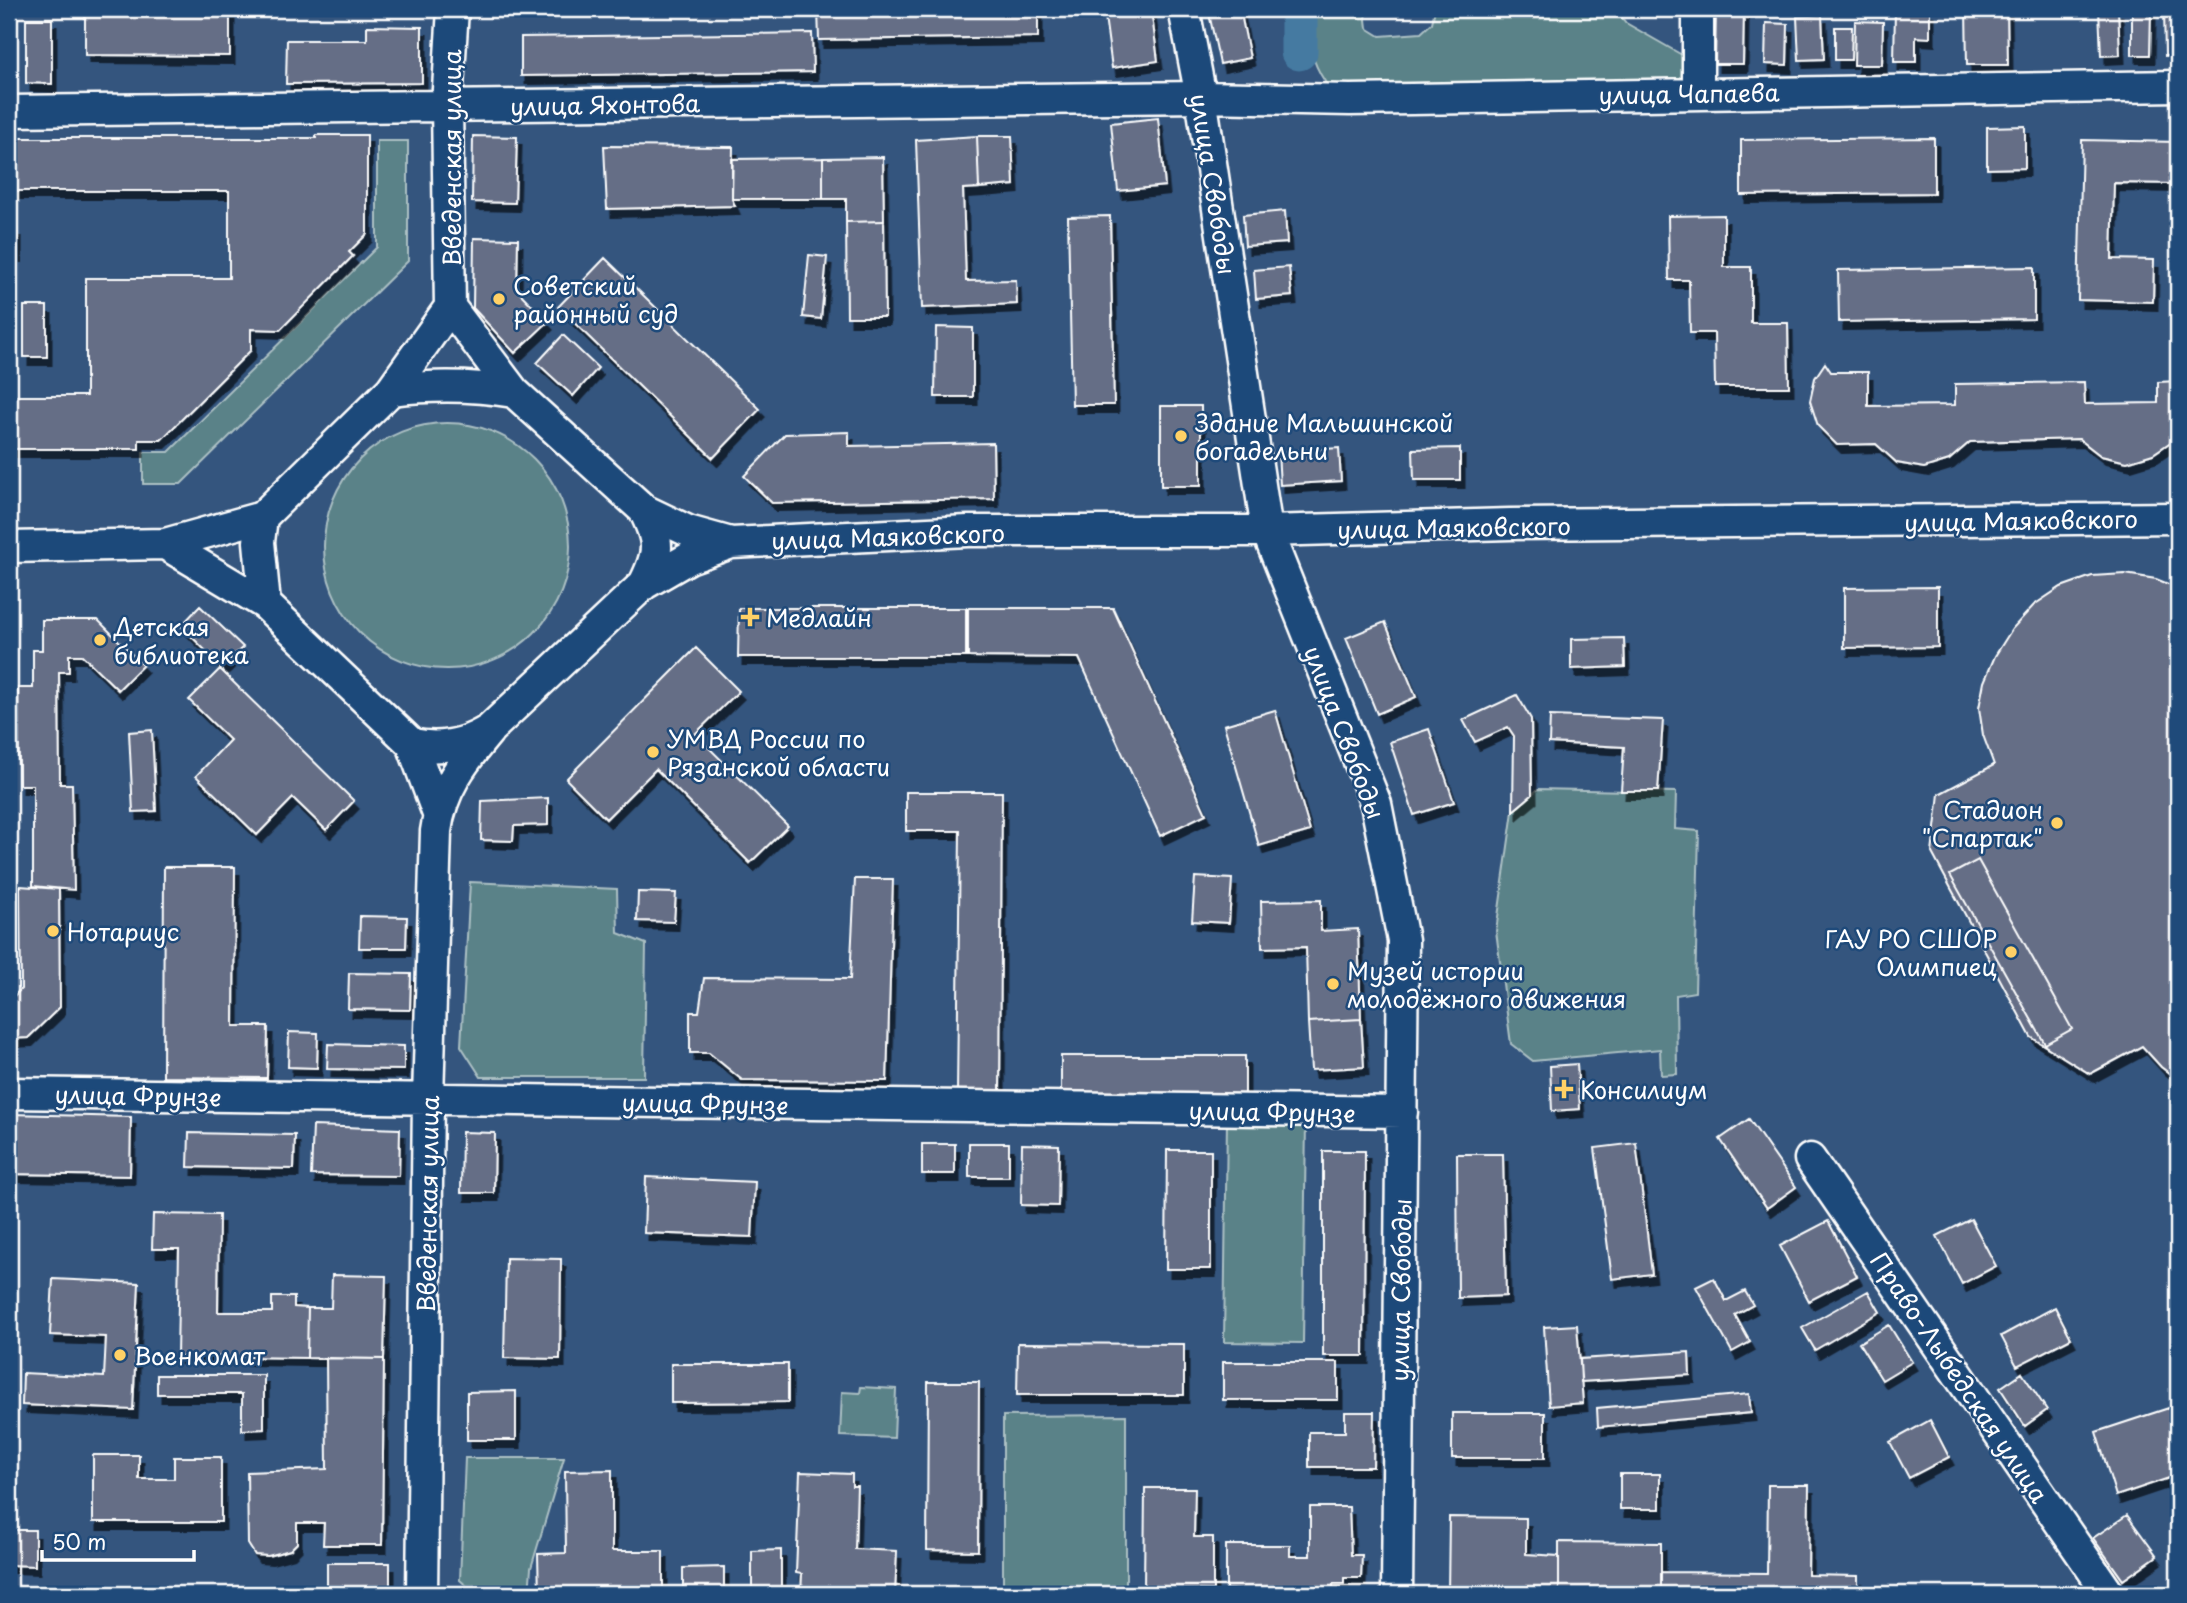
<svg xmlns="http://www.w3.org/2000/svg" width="2187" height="1603" font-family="'Playpen Sans',sans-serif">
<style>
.green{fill:#5a8288;stroke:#acc0c4;stroke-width:2}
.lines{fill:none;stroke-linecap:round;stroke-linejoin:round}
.river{stroke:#447aa1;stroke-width:37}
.building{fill:#656e86;stroke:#fff;stroke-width:2;filter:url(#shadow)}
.minor-casing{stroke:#fff;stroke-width:35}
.minor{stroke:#1f4a7a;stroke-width:30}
.poi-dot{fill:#ffd166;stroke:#1f4a7a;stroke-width:2.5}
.labels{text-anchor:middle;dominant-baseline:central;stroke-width:5;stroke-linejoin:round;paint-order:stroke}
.street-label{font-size:24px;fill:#fff;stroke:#1f4a7a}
.poi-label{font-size:24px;fill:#fff;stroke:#1f4a7a;text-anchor:start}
</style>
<defs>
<filter id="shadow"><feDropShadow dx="4.5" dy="8" stdDeviation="0" flood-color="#0009"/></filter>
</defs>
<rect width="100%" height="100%" fill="#34557e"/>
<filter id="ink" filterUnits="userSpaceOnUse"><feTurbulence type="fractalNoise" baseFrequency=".0143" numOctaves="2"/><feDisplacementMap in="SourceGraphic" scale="14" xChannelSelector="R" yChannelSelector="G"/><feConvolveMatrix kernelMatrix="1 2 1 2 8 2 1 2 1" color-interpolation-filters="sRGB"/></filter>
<g filter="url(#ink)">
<path class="green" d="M 1308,9 L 1361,9 L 1365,11 L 1367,28 L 1380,36 L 1421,33 L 1432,23 L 1435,9 L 1615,9 L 1626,23 L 1689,59 L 1691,87 L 1331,90 C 1312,66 1305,40 1308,9 Z
M 377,141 L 408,141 L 408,261 L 181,484 L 143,484 L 143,452 L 169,452 L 377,247 Z
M324 546a123 123 0 1 1 246 0a123 123 0 1 1-246 0Z
M 1538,789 L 1676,792 L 1675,829 L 1699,831 L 1695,992 L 1676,995 L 1677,1074 L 1661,1075 L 1660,1049 L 1533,1061 L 1511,1044 L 1496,931 L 1513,811 Z
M 470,882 L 617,889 L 618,933 L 646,944 L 644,1077 L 481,1077 L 461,1046 Z
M 1227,1120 L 1306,1121 L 1303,1343 L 1224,1342 Z
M 861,1387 L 896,1389 L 894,1438 L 840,1436 L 842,1392 L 860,1393 Z
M 1126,1415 L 1126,1594 L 1003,1594 L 1003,1416 Z
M 465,1458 L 564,1458 L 531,1568 L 529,1594 L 476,1594 L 460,1580 Z"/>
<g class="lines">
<path class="river" d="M 1299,52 L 1299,9"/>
</g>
<path class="building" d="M 85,9 L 230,9 L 230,56 L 85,55 Z
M 818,9 L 1038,9 L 1038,37 L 819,40 Z
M 1104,9 L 1151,9 L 1158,61 L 1112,68 Z
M 1208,9 L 1240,9 L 1250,58 L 1220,64 Z
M 1716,9 L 1744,9 L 1743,64 L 1715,64 Z
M 1895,9 L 1930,9 L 1930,38 L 1916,37 L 1916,62 L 1894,62 Z
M 1966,9 L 2007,9 L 2008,65 L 1967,65 Z
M 2099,9 L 2118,9 L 2120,55 L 2101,56 Z
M 2132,9 L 2151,9 L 2150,55 L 2132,55 Z
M 2164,9 L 2178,9 L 2178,55 L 2165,56 Z
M 1822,15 L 1824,59 L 1799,60 L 1797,17 Z
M 26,19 L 52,19 L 52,84 L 26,83 Z
M 1855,21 L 1883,22 L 1882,65 L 1854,65 Z
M 1766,23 L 1788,24 L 1787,65 L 1765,64 Z
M 367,26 L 422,27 L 422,83 L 286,84 L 287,40 L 367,40 Z
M 1835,27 L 1852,27 L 1851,60 L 1835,60 Z
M 812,33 L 813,72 L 521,76 L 521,37 Z
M 1158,118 L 1165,186 L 1118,191 L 1111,123 Z
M 2025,126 L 2025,168 L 1987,169 L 1987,127 Z
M 316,135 L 367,135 L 367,234 L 349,252 L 353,256 L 280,330 L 251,329 L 251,350 L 161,440 L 139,440 L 139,449 L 9,449 L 9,396 L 86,396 L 86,278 L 229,278 L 229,191 L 9,191 L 9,138 L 316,138 Z
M 473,136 L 517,137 L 515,203 L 472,202 Z
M 977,136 L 979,188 L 963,189 L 966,281 L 1016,280 L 1017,304 L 922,308 L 916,140 Z
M 977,136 L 1012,136 L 1014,185 L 979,188 Z
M 1934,138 L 1934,193 L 1741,195 L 1741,140 Z
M 2082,140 L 2178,142 L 2178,184 L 2114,183 L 2112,259 L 2154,260 L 2153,302 L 2078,300 Z
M 604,146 L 733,147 L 732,199 L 735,206 L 607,209 Z
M 883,157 L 884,221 L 846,222 L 846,199 L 823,199 L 823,158 Z
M 823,158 L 823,199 L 732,199 L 732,159 Z
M 1285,211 L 1287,243 L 1245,246 L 1243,215 Z
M 1724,215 L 1724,267 L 1751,267 L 1751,323 L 1788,323 L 1789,387 L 1715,387 L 1714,333 L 1690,333 L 1689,280 L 1669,280 L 1668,216 Z
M 1110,216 L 1114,405 L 1072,405 L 1068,217 Z
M 884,221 L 885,317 L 847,317 L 846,222 Z
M 9,229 L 17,229 L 17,254 L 9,254 Z
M 474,238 L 518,239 L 517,290 L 548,322 L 515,353 L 473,308 Z
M 809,255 L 827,257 L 821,319 L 803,317 Z
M 605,258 L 760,409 L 713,458 L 558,307 Z
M 1289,267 L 1292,296 L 1256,299 L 1254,270 Z
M 2034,267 L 2034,319 L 1839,322 L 1838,270 Z
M 24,306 L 47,306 L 47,357 L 24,357 Z
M 936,327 L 973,328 L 973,397 L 935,397 Z
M 563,335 L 598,368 L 573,396 L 537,363 Z
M 1825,363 L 1831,372 L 1868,372 L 1868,406 L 1955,405 L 1955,384 L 2084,382 L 2085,404 L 2158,403 L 2158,382 L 2178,381 L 2178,437 L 2153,454 L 2127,462 L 2101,456 L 2079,439 L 1970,442 L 1949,460 L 1924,468 L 1897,463 L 1876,444 L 1837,445 L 1818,426 L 1810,401 L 1815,378 Z
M 1161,406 L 1201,406 L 1201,486 L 1161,486 Z
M 849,432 L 849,446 L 993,443 L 994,499 L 772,503 L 744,476 L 785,434 Z
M 1339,448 L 1341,481 L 1280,485 L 1278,452 Z
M 1460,448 L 1460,480 L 1414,480 L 1413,449 Z
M 2125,574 L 2156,579 L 2178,588 L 2178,1080 L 2161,1067 L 2142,1046 L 2090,1074 L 2031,1037 L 1932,853 L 1939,794 L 1994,765 L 1983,735 L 1979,708 L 1984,682 L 1995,656 L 2012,629 L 2034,605 L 2061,587 L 2092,576 Z
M 1938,587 L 1938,647 L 1844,648 L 1844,588 Z
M 200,606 L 243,647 L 222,667 L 181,626 Z
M 739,608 L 966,608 L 966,657 L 738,657 Z
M 968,608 L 1113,608 L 1206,814 L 1160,836 L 1079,658 L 968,657 Z
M 42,620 L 98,620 L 143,665 L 118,690 L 82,655 L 69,655 L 69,672 L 59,672 L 60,784 L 72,784 L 74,890 L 33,886 L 33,785 L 19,785 L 18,688 L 33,688 L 33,650 L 42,650 Z
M 1385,622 L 1416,697 L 1377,714 L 1346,638 Z
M 1624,638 L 1625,667 L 1571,669 L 1571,639 Z
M 696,648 L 739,691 L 695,734 L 788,826 L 750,863 L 656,769 L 606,819 L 566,779 Z
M 220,669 L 354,801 L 326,830 L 293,798 L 257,835 L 196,776 L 230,740 L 189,700 Z
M 1517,695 L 1531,719 L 1532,795 L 1513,811 L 1514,736 L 1508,727 L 1475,742 L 1463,720 Z
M 1275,710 L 1310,831 L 1259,846 L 1224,725 Z
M 1550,716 L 1663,720 L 1658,791 L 1621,791 L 1624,747 L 1549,743 Z
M 1429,729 L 1454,802 L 1414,815 L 1390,742 Z
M 152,730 L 156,811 L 133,812 L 129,732 Z
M 906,792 L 1002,792 L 1000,1094 L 957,1094 L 960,831 L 906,831 Z
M 548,798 L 548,825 L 514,826 L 513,841 L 481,840 L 482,801 Z
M 1978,860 L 2072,1029 L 2045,1044 L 1950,875 Z
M 164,867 L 235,867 L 234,1026 L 268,1026 L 267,1078 L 163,1077 Z
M 1195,877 L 1232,879 L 1229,923 L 1192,921 Z
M 855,879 L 893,879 L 887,1081 L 742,1080 L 709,1053 L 690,1053 L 690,1012 L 699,1012 L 704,978 L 850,979 Z
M 20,886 L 59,889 L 60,1007 L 28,1038 L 9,1039 L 9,1001 L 21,989 Z
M 638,892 L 676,893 L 674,922 L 637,921 Z
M 1321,900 L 1321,931 L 1358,929 L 1361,1019 L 1308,1022 L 1306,947 L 1262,948 L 1261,901 Z
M 360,916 L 407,917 L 406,948 L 359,948 Z
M 349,973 L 411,974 L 410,1010 L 348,1009 Z
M 1361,1019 L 1364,1067 L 1311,1070 L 1308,1022 Z
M 289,1032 L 318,1033 L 317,1068 L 288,1067 Z
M 328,1044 L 404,1046 L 404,1070 L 327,1069 Z
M 1061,1056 L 1245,1056 L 1245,1098 L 1061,1098 Z
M 1577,1064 L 1580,1109 L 1552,1111 L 1550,1066 Z
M 9,1114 L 131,1117 L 130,1176 L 9,1174 Z
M 1749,1119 L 1796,1187 L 1767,1208 L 1720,1139 Z
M 313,1126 L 400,1129 L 399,1176 L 311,1175 Z
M 462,1132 L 495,1133 L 494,1193 L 461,1193 Z
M 189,1133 L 295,1135 L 294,1169 L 188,1167 Z
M 969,1143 L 1009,1143 L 1009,1177 L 969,1177 Z
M 1636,1143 L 1652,1274 L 1612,1279 L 1595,1148 Z
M 922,1144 L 955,1144 L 955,1174 L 922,1174 Z
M 1022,1144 L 1059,1145 L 1058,1206 L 1021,1205 Z
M 1167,1150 L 1211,1150 L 1211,1269 L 1166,1269 Z
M 1323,1151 L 1365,1151 L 1364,1356 L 1323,1356 Z
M 1457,1154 L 1503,1154 L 1506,1296 L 1458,1298 Z
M 646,1177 L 755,1182 L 752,1237 L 644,1233 Z
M 153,1214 L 219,1215 L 218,1312 L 272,1312 L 272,1297 L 294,1297 L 294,1307 L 308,1308 L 307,1358 L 177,1356 L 179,1249 L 152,1249 Z
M 1971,1219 L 1996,1266 L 1962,1284 L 1937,1236 Z
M 1828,1221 L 1857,1276 L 1809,1301 L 1780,1246 Z
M 506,1258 L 561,1259 L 560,1359 L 504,1358 Z
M 332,1275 L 386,1276 L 384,1359 L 307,1358 L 308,1308 L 331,1308 Z
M 1714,1278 L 1726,1301 L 1745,1291 L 1753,1305 L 1735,1315 L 1750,1342 L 1732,1352 L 1696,1287 Z
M 53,1279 L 139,1283 L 133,1410 L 22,1405 L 23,1373 L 104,1377 L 106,1337 L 50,1335 Z
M 1868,1291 L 1880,1312 L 1815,1350 L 1802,1328 Z
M 2055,1307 L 2071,1338 L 2017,1366 L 2001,1336 Z
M 1577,1325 L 1583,1403 L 1549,1406 L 1544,1327 Z
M 1889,1325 L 1912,1362 L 1882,1380 L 1859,1343 Z
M 1018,1343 L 1184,1344 L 1184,1395 L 1017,1395 Z
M 1689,1352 L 1690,1375 L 1581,1382 L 1580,1359 Z
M 326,1358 L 384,1359 L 382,1545 L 323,1545 L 324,1523 L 297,1523 L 297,1543 L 290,1550 L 268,1556 L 255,1555 L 248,1544 L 247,1472 L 327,1469 Z
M 1223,1362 L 1338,1362 L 1338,1400 L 1223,1400 Z
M 671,1364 L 788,1364 L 788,1402 L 671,1403 Z
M 2022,1373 L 2047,1410 L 2025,1426 L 2000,1388 Z
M 157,1375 L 264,1375 L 264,1429 L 242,1430 L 242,1394 L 157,1394 Z
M 928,1382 L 979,1382 L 978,1551 L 927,1550 Z
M 516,1391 L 516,1440 L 467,1440 L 467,1392 Z
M 1749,1394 L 1751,1413 L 1598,1427 L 1597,1408 Z
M 2178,1405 L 2178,1475 L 2116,1496 L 2096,1432 Z
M 1345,1412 L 1374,1412 L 1373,1467 L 1309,1467 L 1309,1432 L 1345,1432 Z
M 1452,1413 L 1545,1413 L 1545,1458 L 1452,1458 Z
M 1930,1420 L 1949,1457 L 1909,1478 L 1890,1442 Z
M 93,1455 L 139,1455 L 139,1479 L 174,1479 L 174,1457 L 221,1457 L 221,1522 L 93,1522 Z
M 612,1470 L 612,1551 L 663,1551 L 663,1594 L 539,1594 L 538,1554 L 566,1553 L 565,1471 Z
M 800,1472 L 852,1474 L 852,1486 L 857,1486 L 855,1549 L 897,1551 L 895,1594 L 801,1594 L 802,1574 L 796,1573 Z
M 1620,1474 L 1660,1474 L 1660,1509 L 1620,1509 Z
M 1768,1485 L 1809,1485 L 1808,1575 L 1858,1576 L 1858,1594 L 1661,1594 L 1661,1572 L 1767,1573 Z
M 1145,1488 L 1195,1488 L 1194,1537 L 1213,1537 L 1213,1590 L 1144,1589 Z
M 1310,1507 L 1349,1507 L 1351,1555 L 1362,1555 L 1361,1578 L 1344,1578 L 1344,1584 L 1333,1584 L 1333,1594 L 1310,1594 L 1310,1589 L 1273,1589 L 1273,1593 L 1241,1593 L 1241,1590 L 1226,1589 L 1226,1545 L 1290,1545 L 1290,1556 L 1310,1556 Z
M 2127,1515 L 2157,1556 L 2123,1580 L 2093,1538 Z
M 1449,1517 L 1526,1518 L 1526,1554 L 1559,1556 L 1559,1594 L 1448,1594 Z
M 9,1530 L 35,1530 L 35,1566 L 9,1565 Z
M 1559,1542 L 1661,1543 L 1661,1594 L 1559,1594 Z
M 781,1550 L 781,1590 L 752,1590 L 752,1551 Z
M 327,1563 L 390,1563 L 390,1587 L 382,1594 L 327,1594 Z
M 724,1567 L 724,1594 L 683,1594 L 683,1568 Z"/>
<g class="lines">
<g class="minor-casing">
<path id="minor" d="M 1184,9 L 1201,97 L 1267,531 L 1376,804 L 1403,940 L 1397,1594
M 1698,92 L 1698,9
M 9,111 L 1201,97 L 1350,100 L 2178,86
M 391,390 C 433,385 472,385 514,392
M 644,510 L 688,531 L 731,543
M 165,544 L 265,604 L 412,744 C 440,750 466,745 490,729 L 644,584 C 660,552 660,542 644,510 L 514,392 L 450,307
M 9,547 L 165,544 L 262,517
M 644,584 L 689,558 L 731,543 L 968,531 L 1267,531 L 1510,524 L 2178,518
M 265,604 L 259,542 L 262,517 L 391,390 L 450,307 L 447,105 L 453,9
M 412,744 L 438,814
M 9,1093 L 1402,1112
M 1810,1159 L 2109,1594
M 422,1594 L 428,1099 L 436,831 C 441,790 463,762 488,732"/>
</g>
<use href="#minor" class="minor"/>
</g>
</g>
<g class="poi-dot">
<circle cx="499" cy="299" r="7"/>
<circle cx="1181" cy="436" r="7"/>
<path d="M746.5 606.5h7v7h7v7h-7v7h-7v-7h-7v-7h7z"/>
<circle cx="100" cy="640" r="7"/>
<circle cx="653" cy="752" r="7"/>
<circle cx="2057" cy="823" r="7"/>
<circle cx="53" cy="931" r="7"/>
<circle cx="2011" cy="952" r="7"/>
<circle cx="1333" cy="984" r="7"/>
<path d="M1560.5 1078.5h7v7h7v7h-7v7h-7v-7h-7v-7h7z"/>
<circle cx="120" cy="1355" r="7"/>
</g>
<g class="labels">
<g class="street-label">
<text transform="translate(1689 93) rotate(-1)">улица Чапаева</text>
<text transform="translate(605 104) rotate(-1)">улица Яхонтова</text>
<text transform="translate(451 158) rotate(-90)">Введенская улица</text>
<text transform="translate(1214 184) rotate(81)">улица Свободы</text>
<text transform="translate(2021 520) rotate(-1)">улица Маяковского</text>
<text transform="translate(1454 527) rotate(-1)">улица Маяковского</text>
<text transform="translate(888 536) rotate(-2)">улица Маяковского</text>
<text transform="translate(1345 732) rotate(69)">улица Свободы</text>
<text transform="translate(138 1095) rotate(1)">улица Фрунзе</text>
<text transform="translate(705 1103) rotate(1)">улица Фрунзе</text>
<text transform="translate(1272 1111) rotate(1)">улица Фрунзе</text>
<text transform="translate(427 1204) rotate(-89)">Введенская улица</text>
<text transform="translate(1400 1290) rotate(-89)">улица Свободы</text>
<text transform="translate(1960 1377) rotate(56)">Право-Лыбедская улица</text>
</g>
<g class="poi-label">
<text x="513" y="285">Советский<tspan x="513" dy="28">районный суд</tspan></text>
<text x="1195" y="422">Здание Мальшинской<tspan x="1195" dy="28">богадельни</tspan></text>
<text x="766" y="617">Медлайн</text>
<text x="114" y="626">Детская<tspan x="114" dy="28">библиотека</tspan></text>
<text x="667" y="738">УМВД России по<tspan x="667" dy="28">Рязанской области</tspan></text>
<text x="2043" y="809" text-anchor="end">Стадион<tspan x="2043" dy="28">"Спартак"</tspan></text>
<text x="67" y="931">Нотариус</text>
<text x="1997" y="938" text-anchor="end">ГАУ РО СШОР<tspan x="1997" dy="28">Олимпиец</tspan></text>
<text x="1347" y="970">Музей истории<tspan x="1347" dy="28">молодёжного движения</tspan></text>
<text x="1580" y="1089">Консилиум</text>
<text x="134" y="1355">Военкомат</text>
</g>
</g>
<rect width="2187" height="1603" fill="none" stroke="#1f4a7a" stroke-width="35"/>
<rect x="18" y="18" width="2152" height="1568" fill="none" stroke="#fff" stroke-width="2.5" filter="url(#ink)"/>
<path d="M42 1550v10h152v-10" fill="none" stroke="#ffffff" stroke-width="3.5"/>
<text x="52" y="1550" font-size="21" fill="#ffffff" stroke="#1f4a7a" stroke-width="5" paint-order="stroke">50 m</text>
</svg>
